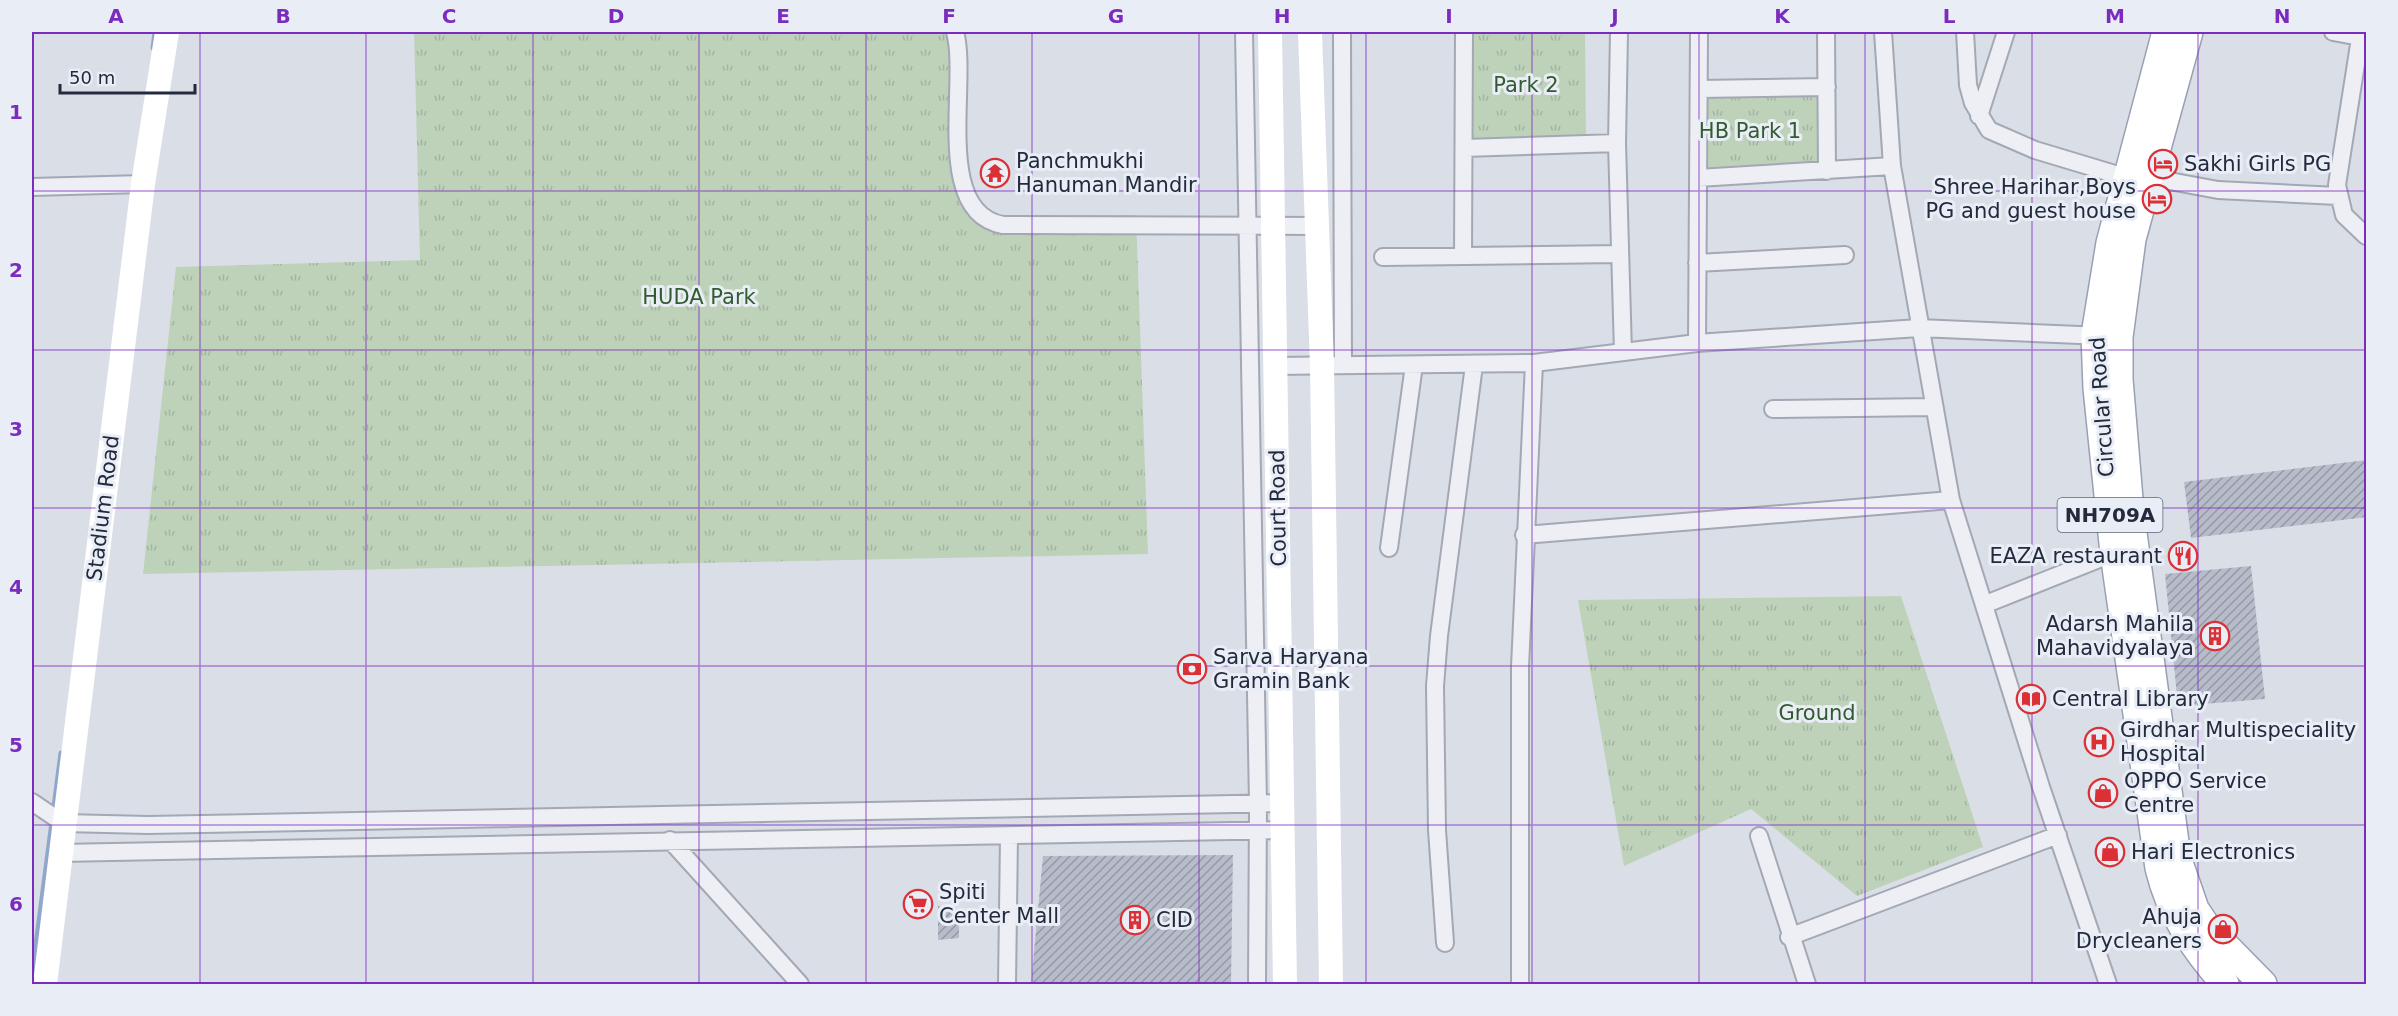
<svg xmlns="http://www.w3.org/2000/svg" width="2398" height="1016" font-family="'DejaVu Sans',sans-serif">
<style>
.grass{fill:url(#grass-tufts)}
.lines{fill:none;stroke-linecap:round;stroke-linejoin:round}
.stream{stroke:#91a6cb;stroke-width:5}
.building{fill:url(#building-hatch)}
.street-casing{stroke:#a3a8b4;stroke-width:20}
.primary-casing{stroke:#98a0b4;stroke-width:30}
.street{stroke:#edeff5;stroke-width:16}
.secondary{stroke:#fff;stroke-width:24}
.primary{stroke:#fff;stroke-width:27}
.grid{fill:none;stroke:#7b2cbf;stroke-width:1.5;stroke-opacity:0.55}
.labels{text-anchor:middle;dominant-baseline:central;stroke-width:6;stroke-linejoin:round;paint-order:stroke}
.shield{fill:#e9edf5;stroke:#5e6475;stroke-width:1.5}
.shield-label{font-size:20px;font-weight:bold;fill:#232a3e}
.park-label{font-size:21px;fill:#325b2f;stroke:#e9edf5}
.poi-label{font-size:21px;fill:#232a3e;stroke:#e9edf5;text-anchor:start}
.street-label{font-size:21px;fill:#232a3e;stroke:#e9edf5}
.neatline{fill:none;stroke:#7b2cbf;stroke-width:2}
.grid-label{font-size:20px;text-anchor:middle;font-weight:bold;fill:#7b2cbf}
</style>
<defs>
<pattern id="grass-tufts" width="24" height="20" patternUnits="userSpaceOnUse" patternTransform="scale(1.5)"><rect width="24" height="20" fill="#bed2ba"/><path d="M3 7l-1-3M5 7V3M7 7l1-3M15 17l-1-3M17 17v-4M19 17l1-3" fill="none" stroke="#a3b4a1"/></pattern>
<pattern id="building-hatch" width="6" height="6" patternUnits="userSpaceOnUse" patternTransform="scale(1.5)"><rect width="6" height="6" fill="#b7bcca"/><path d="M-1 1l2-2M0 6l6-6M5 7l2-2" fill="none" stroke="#9499a5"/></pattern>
</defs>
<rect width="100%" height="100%" fill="#dadee7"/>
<path class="grass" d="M 414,32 L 966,32 L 967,216 L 1136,215 L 1148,554 L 143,574 L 176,267 L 420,260 Z
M 1472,32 L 1585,32 L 1586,137 L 1473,140 Z
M 1823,90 L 1823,168 L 1701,174 L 1701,91 Z
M 1901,596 L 1983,847 L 1857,896 L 1751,809 L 1624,866 L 1578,600 Z"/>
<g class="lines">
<path class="stream" d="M 153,48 L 155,32
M 32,975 L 61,753"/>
</g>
<path class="building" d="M 2367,460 L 2367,517 L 2191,538 L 2184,482 Z
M 2251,566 L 2265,699 L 2178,706 L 2165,574 Z
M 1233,855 L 1231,984 L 1031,984 L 1043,856 Z
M 938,906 L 959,910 L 959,938 L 938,940 Z"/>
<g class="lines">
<g class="street-casing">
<path id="street" d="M 955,32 C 969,81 932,213 1003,225 L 1316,226
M 1244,32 L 1258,804 L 1257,984
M 1342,32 L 1343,365
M 1619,32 L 1617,143 L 1623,352
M 1826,32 L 1827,171
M 1883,32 L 1892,166 L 1951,500 L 2041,787 L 2108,984
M 1965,32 L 1968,85 L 1973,103 L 1989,130 L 2035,150 L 2128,178
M 2333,32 L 2360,37
M 2361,32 L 2337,185 L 2344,215 L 2366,236
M 1699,89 L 1827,87
M 1979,116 L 2006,32
M 1465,148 L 1617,143
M 2148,177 L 2218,190 L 2338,196
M 1698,178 L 1892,166
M 32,187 L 143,184
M 1463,255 L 1464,32
M 1383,257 L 1619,254
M 1697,263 L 1845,255
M 1697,343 L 1699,32
M 1275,366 L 1534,363 L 1697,343 L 1919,328 L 2103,336
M 1773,409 L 1933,407
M 1524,535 L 1951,500
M 1389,548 L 1414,365
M 1986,604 L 2114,553
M 32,802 L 63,823 L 148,825 L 1283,803
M 1759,836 L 1807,984
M 670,840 L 800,984
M 60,853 L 1284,830
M 1789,937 L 2058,835
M 1445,943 L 1437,830 L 1435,686 L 1439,636 L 1474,365
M 1520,982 L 1520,667 L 1534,363
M 1007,984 L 1009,836"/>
</g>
<g class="primary-casing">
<path id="primary" d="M 2166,32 L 2110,243 L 2095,335 L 2097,388 L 2114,553 L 2159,868 C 2170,914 2194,949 2225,984
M 2189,32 L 2132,239 L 2119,337 L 2119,379 L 2130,511 L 2177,857 L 2195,909 L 2207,927 L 2263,984"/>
</g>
<use href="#street" class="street"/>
<path class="secondary" d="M 1270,32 L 1285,984
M 1310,32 L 1322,366 L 1331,984
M 45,984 L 143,184 L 167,32"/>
<use href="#primary" class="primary"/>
</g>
<path class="grid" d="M 200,32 L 200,984M 366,32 L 366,984M 533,32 L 533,984M 699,32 L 699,984M 866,32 L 866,984M 1032,32 L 1032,984M 1199,32 L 1199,984M 1366,32 L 1366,984M 1532,32 L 1532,984M 1699,32 L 1699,984M 1865,32 L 1865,984M 2032,32 L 2032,984M 2198,32 L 2198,984M 32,191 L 2366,191M 32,350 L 2366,350M 32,508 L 2366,508M 32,666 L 2366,666M 32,825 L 2366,825"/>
<defs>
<g id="hotel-ring" transform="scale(1.5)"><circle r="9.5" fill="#e9edf5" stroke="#db3035" stroke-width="1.5"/><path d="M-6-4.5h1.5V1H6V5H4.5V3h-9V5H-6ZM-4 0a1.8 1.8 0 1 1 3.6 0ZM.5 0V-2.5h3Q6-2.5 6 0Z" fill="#db3035"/></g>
<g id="temple-ring" transform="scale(1.5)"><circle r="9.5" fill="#e9edf5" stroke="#db3035" stroke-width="1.5"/><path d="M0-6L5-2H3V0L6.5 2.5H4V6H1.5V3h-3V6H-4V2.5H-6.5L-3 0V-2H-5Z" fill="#db3035"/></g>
<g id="restaurant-ring" transform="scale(1.5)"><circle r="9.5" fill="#e9edf5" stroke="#db3035" stroke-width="1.5"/><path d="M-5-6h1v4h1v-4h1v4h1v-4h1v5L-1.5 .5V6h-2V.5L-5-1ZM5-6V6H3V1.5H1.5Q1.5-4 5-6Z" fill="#db3035"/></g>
<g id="building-ring" transform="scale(1.5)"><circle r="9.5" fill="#e9edf5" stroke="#db3035" stroke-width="1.5"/><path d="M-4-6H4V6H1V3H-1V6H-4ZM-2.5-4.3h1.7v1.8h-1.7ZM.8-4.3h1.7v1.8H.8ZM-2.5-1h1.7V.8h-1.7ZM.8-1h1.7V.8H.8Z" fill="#db3035"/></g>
<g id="bank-ring" transform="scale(1.5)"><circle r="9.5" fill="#e9edf5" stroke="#db3035" stroke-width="1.5"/><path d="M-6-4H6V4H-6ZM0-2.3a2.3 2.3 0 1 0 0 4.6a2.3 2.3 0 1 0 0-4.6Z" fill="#db3035"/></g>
<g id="library-ring" transform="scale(1.5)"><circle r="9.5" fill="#e9edf5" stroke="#db3035" stroke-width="1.5"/><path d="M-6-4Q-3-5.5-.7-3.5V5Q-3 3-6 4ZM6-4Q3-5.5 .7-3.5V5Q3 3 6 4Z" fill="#db3035"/></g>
<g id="hospital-ring" transform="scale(1.5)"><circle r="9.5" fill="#e9edf5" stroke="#db3035" stroke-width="1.5"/><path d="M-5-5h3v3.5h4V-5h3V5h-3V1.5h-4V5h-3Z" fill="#db3035"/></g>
<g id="shop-ring" transform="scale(1.5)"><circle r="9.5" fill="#e9edf5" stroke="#db3035" stroke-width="1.5"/><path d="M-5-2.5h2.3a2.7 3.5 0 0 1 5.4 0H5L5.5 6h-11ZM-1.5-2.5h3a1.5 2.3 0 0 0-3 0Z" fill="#db3035"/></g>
<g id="supermarket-ring" transform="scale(1.5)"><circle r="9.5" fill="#e9edf5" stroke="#db3035" stroke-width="1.5"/><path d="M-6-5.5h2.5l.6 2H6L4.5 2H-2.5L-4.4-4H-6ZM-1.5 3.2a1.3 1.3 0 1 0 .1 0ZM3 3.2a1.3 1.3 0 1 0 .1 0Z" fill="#db3035"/></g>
</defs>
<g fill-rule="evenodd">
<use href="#hotel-ring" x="2163" y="164"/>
<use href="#temple-ring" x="995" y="173"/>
<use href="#hotel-ring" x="2157" y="199"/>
<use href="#restaurant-ring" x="2183" y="556"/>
<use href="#building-ring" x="2215" y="636"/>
<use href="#bank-ring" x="1192" y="669"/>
<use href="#library-ring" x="2031" y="699"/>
<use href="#hospital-ring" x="2099" y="742"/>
<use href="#shop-ring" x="2103" y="793"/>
<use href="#shop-ring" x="2110" y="852"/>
<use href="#supermarket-ring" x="918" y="904"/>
<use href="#building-ring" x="1135" y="920"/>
<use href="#shop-ring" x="2223" y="929"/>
</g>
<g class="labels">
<rect class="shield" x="2057.5" y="498" width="105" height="34" rx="4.5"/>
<g class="shield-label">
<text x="2110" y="515">NH709A</text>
</g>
<g class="park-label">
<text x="1526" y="85">Park 2</text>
<text x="1750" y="131">HB Park 1</text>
<text x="699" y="297">HUDA Park</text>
<text x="1817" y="713">Ground</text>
</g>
<g class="poi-label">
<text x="1016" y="161">Panchmukhi<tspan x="1016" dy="24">Hanuman Mandir</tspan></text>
<text x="2184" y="164">Sakhi Girls PG</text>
<text x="2136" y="187" text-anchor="end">Shree Harihar,Boys<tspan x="2136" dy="24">PG and guest house</tspan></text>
<text x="2162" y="556" text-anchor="end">EAZA restaurant</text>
<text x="2194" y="624" text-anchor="end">Adarsh Mahila<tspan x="2194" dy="24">Mahavidyalaya</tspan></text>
<text x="1213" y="657">Sarva Haryana<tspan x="1213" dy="24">Gramin Bank</tspan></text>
<text x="2052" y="699">Central Library</text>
<text x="2120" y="730">Girdhar Multispeciality<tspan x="2120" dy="24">Hospital</tspan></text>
<text x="2124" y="781">OPPO Service<tspan x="2124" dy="24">Centre</tspan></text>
<text x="2131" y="852">Hari Electronics</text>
<text x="939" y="892">Spiti<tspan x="939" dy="24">Center Mall</tspan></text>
<text x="2202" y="917" text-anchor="end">Ahuja<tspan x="2202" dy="24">Drycleaners</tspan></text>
<text x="1156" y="920">CID</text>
</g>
<g class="street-label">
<text transform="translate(2102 407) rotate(-94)">Circular Road</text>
<text transform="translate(103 508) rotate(-83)">Stadium Road</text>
<text transform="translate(1278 508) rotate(-91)">Court Road</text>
</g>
</g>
<rect width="2398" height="1016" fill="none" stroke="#e9edf5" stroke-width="66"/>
<path d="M60 84v9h135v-9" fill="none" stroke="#232a3e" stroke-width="3"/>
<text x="69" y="84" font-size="18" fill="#232a3e" stroke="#e9edf5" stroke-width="4.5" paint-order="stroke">50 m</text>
<rect x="33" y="33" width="2332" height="950" class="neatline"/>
<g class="grid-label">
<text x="116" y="23">A</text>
<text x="283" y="23">B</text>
<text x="449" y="23">C</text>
<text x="616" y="23">D</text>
<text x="783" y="23">E</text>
<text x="949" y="23">F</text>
<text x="1116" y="23">G</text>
<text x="1282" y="23">H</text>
<text x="1449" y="23">I</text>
<text x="1615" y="23">J</text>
<text x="1782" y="23">K</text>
<text x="1949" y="23">L</text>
<text x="2115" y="23">M</text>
<text x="2282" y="23">N</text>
<text x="16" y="119">1</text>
<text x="16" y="277">2</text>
<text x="16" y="436">3</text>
<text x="16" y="594">4</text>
<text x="16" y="752">5</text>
<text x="16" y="911">6</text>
</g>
</svg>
